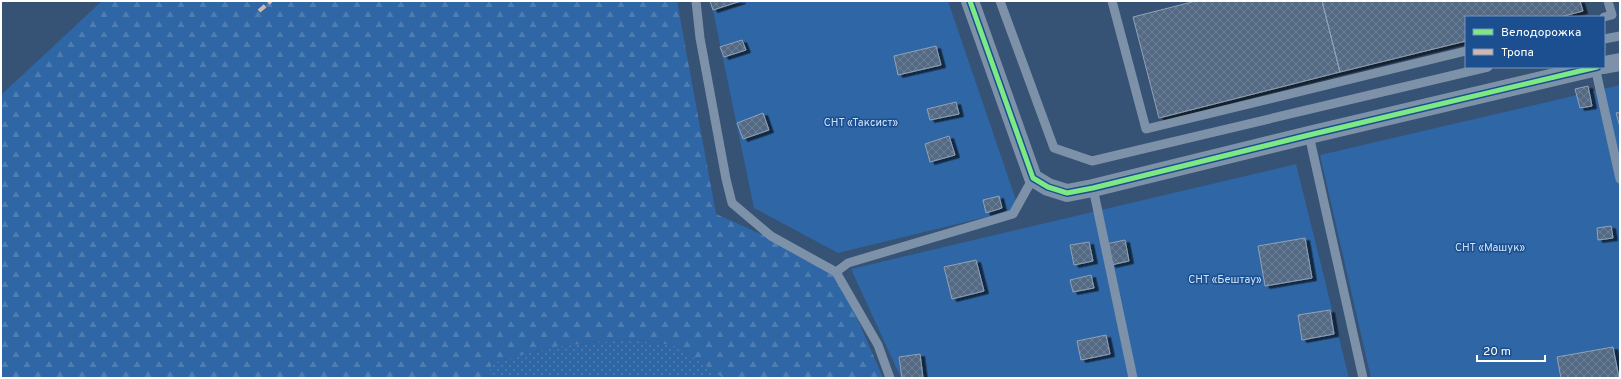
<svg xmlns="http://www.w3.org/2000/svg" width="1621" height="379" font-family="Overpass,sans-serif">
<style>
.grass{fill:url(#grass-dots)}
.forest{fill:url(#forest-firs)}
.garden{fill:#2f66a5}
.building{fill:url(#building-cross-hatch);stroke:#92a2b6;filter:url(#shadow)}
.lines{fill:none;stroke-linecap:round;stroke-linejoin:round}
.service{stroke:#7d92a8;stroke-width:9}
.minor{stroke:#7d92a8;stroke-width:18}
.quiet{stroke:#d1b7ad;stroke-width:4;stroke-dasharray:8 4;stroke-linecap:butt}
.cycleway-casing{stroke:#1b4f8f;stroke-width:8}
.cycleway{stroke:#7ce984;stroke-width:5}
.labels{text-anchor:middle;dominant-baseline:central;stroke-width:3;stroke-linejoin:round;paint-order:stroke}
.park-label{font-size:11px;fill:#cfe3fa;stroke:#1b4f8f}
</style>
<defs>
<pattern id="grass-dots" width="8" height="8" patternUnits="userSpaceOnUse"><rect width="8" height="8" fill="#2f66a5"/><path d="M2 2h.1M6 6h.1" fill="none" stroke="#4e7db2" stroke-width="1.8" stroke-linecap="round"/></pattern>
<pattern id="forest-firs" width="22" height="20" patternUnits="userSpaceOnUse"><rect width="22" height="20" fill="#2f66a5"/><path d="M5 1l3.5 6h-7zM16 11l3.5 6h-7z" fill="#4e7db2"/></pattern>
<pattern id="building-cross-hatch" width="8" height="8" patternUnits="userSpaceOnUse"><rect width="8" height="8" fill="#526984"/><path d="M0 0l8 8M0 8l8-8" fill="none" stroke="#6c8096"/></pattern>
<filter id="shadow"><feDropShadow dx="4.5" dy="2.5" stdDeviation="0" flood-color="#0009"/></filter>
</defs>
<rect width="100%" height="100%" fill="#365274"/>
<path class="grass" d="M 630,339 L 678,346 L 723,378 L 488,378 L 491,363 L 553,347 Z"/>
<path class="forest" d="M 102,1 L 677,1 L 716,214 L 835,267 L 883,378 L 723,378 L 678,346 L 630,339 L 553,347 L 492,363 L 488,378 L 1,378 L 1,95 Z"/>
<path class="garden" d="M 711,1 L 948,1 L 1019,209 L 838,253 L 754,208 Z
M 1620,85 L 1620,378 L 1371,378 L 1320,155 Z
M 1296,164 L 1349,378 L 901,378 L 851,269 Z"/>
<path class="building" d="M 710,1 L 741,1 L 713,10 Z
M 1196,1 L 1322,1 L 1340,72 L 1159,118 L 1133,17 Z
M 1322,1 L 1580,1 L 1583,11 L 1560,17 L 1466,17 L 1466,41 L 1340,72 Z
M 742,40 L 746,50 L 724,57 L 720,47 Z
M 936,46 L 941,65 L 898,75 L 894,56 Z
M 1588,86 L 1592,106 L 1580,108 L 1575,89 Z
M 956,102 L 959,114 L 930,120 L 927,109 Z
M 1620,112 L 1620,127 L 1616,113 Z
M 763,113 L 769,130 L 743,139 L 737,123 Z
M 949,136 L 955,155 L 930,162 L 925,144 Z
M 999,196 L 1002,208 L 986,213 L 983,200 Z
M 1611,226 L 1613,238 L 1598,240 L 1597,228 Z
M 1305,238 L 1312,278 L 1265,286 L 1258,246 Z
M 1125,240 L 1129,261 L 1111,265 L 1106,244 Z
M 1089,242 L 1093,261 L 1074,265 L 1070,245 Z
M 976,260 L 984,291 L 952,299 L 944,267 Z
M 1091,275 L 1094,288 L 1073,292 L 1070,280 Z
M 1330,310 L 1334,334 L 1302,340 L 1298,315 Z
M 1106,335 L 1110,354 L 1081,360 L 1077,341 Z
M 1613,347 L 1619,378 L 1561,378 L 1557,357 Z
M 920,354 L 923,378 L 902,378 L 899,357 Z"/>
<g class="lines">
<path class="service" d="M 696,1 L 700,38 L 726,179 L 732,203 L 771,236 L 836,272 L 878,345 L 890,378
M 1000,1 L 1054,148 L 1092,161 L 1488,67
M 1112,1 L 1146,129 L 1466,51
M 1604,17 L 1612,15 L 1608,1
M 1604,39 L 1620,36
M 1595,67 L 1620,179
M 1309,135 L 1363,378
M 1093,188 L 1133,378
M 836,272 L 848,263 L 1013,214 L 1033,178"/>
<path class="minor" d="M 970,1 L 1033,178 L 1048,187 L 1067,193 L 1093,188 L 1309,135 L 1597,67
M 1604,65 L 1620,62"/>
<path class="quiet" d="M 259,11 L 271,1"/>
<g class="cycleway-casing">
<path id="cycleway" d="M 970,1 L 1033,178 L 1048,187 L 1067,193 L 1093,188 L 1309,135 L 1597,67"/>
</g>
<use href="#cycleway" class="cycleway"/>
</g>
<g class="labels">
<g class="park-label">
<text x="861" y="123">СНТ «Таксист»</text>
<text x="1490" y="248">СНТ «Машук»</text>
<text x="1225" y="280">СНТ «Бештау»</text>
</g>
</g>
<rect width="1621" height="379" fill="none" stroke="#ffffff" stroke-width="4"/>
<rect x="1465" y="16" width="140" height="52" fill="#1b4f8f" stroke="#7695bc"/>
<rect x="1473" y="29" width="20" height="6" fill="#7ce984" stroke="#7695bc"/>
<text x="1501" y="36" font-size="12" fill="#ffffff">Велодорожка</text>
<rect x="1473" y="49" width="20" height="6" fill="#d1b7ad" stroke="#7695bc"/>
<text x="1501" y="56" font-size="12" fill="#ffffff">Тропа</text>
<path d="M1477 355v6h68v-6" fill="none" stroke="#ffffff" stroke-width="2"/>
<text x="1483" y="355" font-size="12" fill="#ffffff" stroke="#1b4f8f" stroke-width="3" paint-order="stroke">20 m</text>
</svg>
